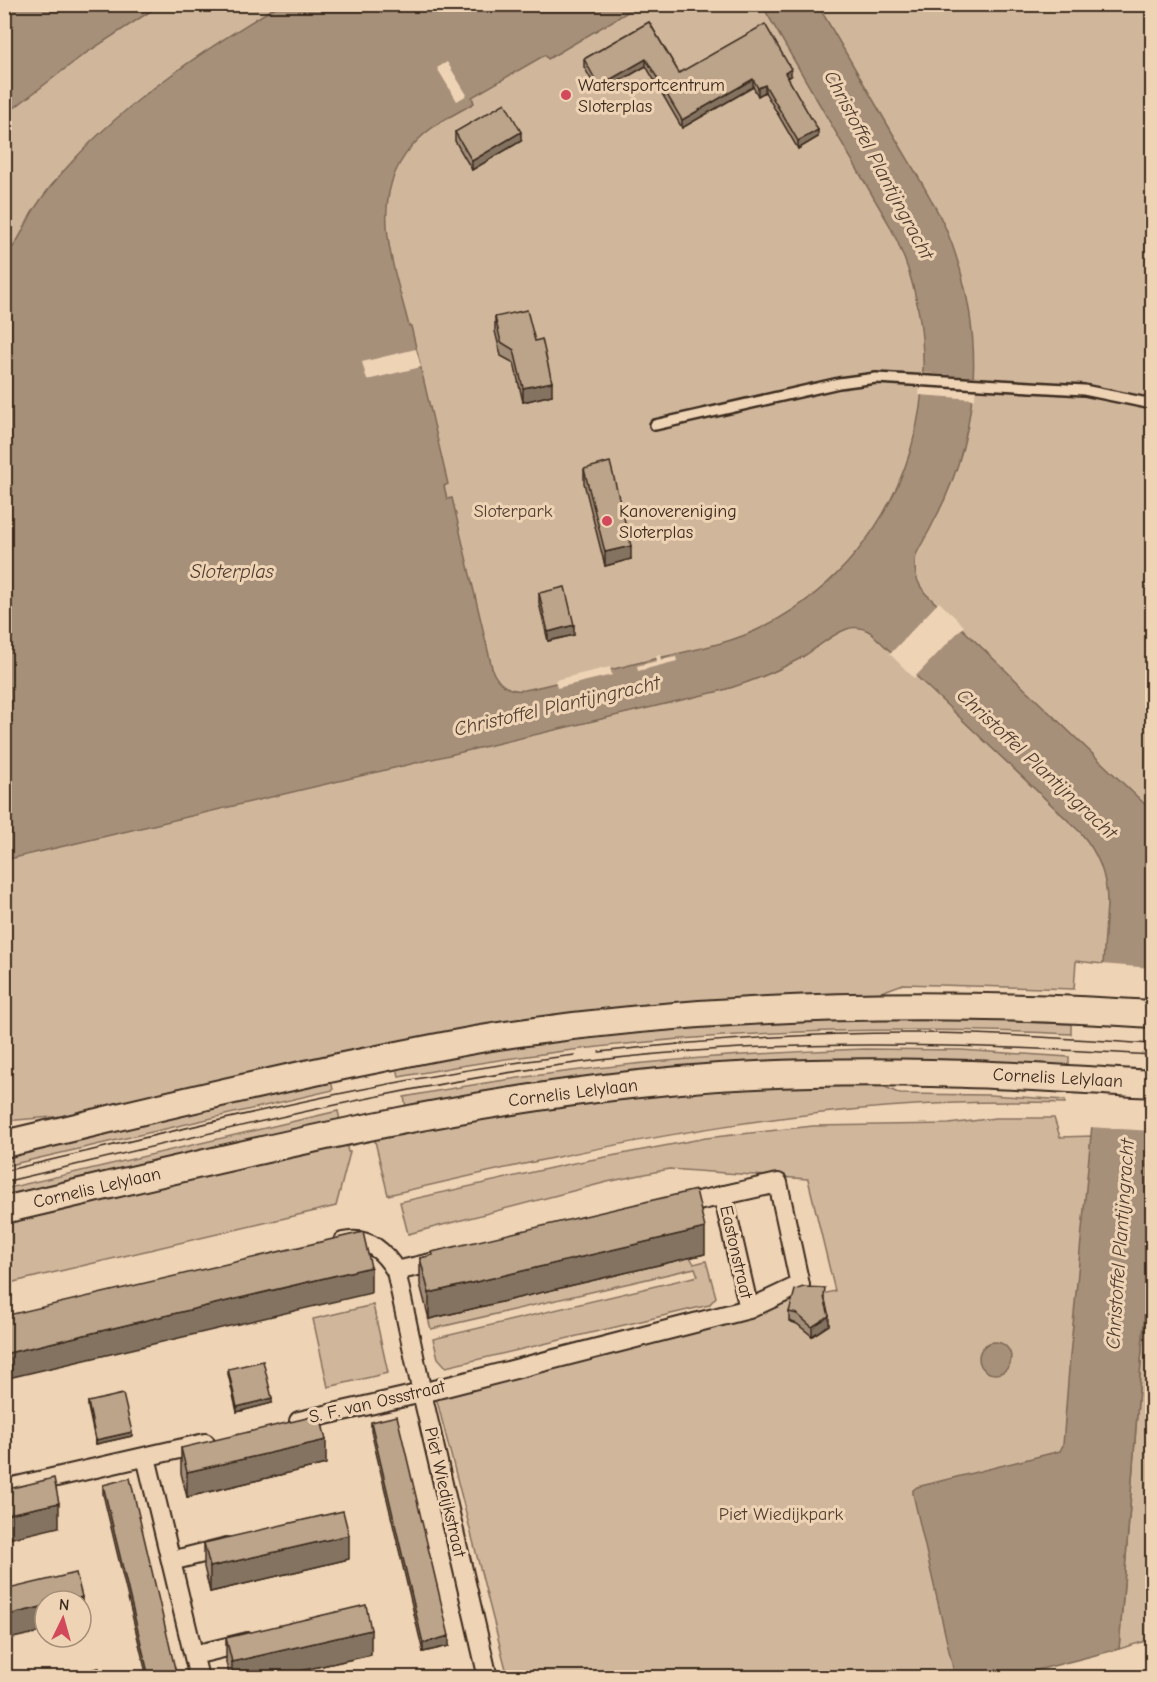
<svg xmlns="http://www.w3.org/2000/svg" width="1157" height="1682" font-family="'Comic Neue',sans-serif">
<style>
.green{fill:#d0b79c;stroke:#86705d;stroke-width:1.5}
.water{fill:#a7907a;stroke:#7c6755;stroke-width:1.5}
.pier{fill:#eed3b5}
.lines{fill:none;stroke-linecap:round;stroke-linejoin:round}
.lane-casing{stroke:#3b2a1e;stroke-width:14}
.street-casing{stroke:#3b2a1e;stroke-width:22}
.secondary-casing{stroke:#3b2a1e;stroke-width:30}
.lane{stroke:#eed3b5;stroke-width:9}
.street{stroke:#eed3b5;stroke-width:18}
.secondary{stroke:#eed3b5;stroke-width:26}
.tram{stroke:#3b2a1e;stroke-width:1.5}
.wall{fill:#a28d78;stroke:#3b2a1e;stroke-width:1.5}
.shaded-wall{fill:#847361;stroke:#3b2a1e;stroke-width:1.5}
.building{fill:#bca48b;stroke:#3b2a1e;stroke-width:1.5}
.poi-dot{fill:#d1495b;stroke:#eed3b5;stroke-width:2}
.labels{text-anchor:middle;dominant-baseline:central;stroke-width:6;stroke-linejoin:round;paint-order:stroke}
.poi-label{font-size:18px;fill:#3b2a1e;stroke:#eed3b5;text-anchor:start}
.park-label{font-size:18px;fill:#513f31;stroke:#eed3b5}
.street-label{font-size:18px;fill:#3b2a1e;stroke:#eed3b5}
.water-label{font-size:20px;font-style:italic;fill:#513e30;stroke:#eed3b5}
</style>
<rect width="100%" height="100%" fill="#eed3b5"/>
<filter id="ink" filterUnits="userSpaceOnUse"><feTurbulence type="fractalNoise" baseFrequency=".0167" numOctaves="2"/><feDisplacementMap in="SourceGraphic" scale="12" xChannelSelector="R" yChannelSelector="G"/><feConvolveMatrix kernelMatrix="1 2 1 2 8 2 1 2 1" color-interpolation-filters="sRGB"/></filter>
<g filter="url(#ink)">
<path class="green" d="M 5,5 L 1152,5 L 1152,963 L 1103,964 L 1076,961 L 1074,989 L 903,984 L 876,994 L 758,998 L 611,1009 L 467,1029 L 403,1040 L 256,1071 L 64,1116 L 5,1121 Z
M 817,1019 L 958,1019 L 1071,1024 L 1071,1034 C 841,1023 625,1034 399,1077 L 397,1066 L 553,1041 L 667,1028 Z
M 864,1049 L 961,1050 L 1069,1057 L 1069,1066 L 962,1061 L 585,1078 L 510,1088 L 406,1107 L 404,1097 C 556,1068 709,1054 864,1049 Z
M 331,1080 L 333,1090 L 5,1166 L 4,1155 Z
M 830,1084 L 881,1085 L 900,1094 L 990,1095 L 1065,1100 L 1065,1103 C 836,1094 609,1143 388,1195 L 374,1137 L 548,1107 L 687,1091 Z
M 338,1111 L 340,1120 L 5,1197 L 4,1189 Z
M 995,1118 L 1054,1118 L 1060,1137 L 1093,1136 L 1066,1469 L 971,1677 L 508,1677 L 434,1389 L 835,1291 L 808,1179 L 669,1169 L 607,1182 L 408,1234 L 400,1202 L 569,1164 L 706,1138 L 813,1126 L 949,1124 Z
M 346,1143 L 348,1152 L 350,1152 L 336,1206 L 5,1284 L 4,1221 Z
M 1152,1178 L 1152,1498 C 1141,1536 1148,1599 1149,1640 L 1119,1649 L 1149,1258 Z
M 690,1257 L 694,1264 L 706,1261 L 716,1297 L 709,1305 L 446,1367 L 438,1358 L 433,1339 L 698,1276 L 695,1268 L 431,1329 L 428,1318 Z
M 373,1305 L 388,1373 L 328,1387 L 313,1319 Z"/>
<path class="water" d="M 5,4 L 160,4 L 160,5 L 83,55 L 5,115 Z
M 279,5 L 636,5 L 628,12 L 548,59 L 545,55 L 472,97 L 474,103 C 456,114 435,123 420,138 C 363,191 393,262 409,326 L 411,326 L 448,484 L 444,486 L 447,499 L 452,498 L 493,672 C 500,686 511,692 525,690 C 570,680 613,669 658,658 C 693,650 730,644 765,626 C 912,550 964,370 889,224 L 762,5 L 818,5 C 843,48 868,91 893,134 C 911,165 931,196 946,229 C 975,298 982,375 963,447 C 956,474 946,499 933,523 C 928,534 921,544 916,555 C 913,570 916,582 925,593 L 1152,811 L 1152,1178 L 1149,1258 L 1119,1649 L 1030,1672 L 1024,1677 L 955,1677 L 913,1494 L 913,1490 L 917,1487 L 1060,1451 L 1063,1445 L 1070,1356 L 1093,1114 L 1107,904 C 1107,875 1098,853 1080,832 L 870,632 C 863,628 855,626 847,629 C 830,635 815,650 799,659 C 774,673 748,683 720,691 L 5,860 L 4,257 C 18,245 24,226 33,211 C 44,194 56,179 70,164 C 126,101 207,48 279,5 Z
M979 1358a16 16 0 1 1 32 0a16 16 0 1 1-32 0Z"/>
<path class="pier" d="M 447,62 L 467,95 L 457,101 L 437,68 Z
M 416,349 L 421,367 L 367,380 L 362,362 Z
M 921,373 L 976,377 L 975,399 L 919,395 Z
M 939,602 L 964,626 L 914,678 L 890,654 Z
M 660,655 L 661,660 L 676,657 L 677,661 L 638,671 L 637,666 L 657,661 L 656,656 Z
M 610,667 L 612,675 L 557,688 L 555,680 Z
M 1100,964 L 1152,968 L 1152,1131 L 1089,1127 Z"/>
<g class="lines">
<g class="lane-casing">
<path id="lane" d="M 655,425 L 839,383 L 876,378 L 1084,390 L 1152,404"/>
</g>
<g class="street-casing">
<path id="street" d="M 723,1195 L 749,1309
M 343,1242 C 368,1236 384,1251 396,1271 L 444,1260
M 396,1271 L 422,1393 L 488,1678
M 299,1421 L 422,1393 L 749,1309 L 800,1285 L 778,1183 L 676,1206
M 146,1457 L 199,1678
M 4,1489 L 205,1443
M 171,1561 L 227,1547
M 194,1655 L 248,1642"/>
</g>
<g class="secondary-casing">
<path id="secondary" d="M 4,1144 C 124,1116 243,1086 363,1062 C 413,1052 462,1041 512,1034 C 724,1004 939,1000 1152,1014
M 4,1210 C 228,1158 451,1100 680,1080 C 763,1073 848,1071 931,1073 C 1005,1074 1079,1080 1152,1084"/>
</g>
<use href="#lane" class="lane"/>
<use href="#street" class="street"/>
<use href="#secondary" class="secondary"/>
<path class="tram" d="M 599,1052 C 723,1038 850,1030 975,1034 C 1034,1036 1094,1040 1152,1044
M 4,1171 C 193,1127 382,1077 575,1055
M 4,1182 C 220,1131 436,1074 657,1054 C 822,1039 987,1045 1152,1055"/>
</g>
<path class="wall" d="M 649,22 L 679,73 L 791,76 L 788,78 L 818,137 L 798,149 L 765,92 L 758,96 L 753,87 L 682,128 L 646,66 L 599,93 L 584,67 L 584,59 Z
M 455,132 L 521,141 L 472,170 L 455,141 Z
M 495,317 L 535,341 L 552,395 L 523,402 L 514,363 L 501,356 L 495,331 Z
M 584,469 L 631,559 L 605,566 L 584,483 Z
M 539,593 L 574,635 L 548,641 L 539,603 Z
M 432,1252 L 705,1254 L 429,1319 L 420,1284 L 420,1258 L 432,1256 Z
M 825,1299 L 829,1325 L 812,1336 L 797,1324 L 789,1321 L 789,1312 Z
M 228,1369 L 272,1403 L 237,1412 L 228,1374 Z
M 88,1402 L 132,1436 L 96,1444 L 88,1407 Z
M 371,1422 L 449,1646 L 423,1652 L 371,1431 Z
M 181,1448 L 326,1464 L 187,1497 L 181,1473 Z
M 103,1485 L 177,1677 L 147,1677 L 103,1494 Z
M 204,1543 L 349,1559 L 210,1592 L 204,1567 Z
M 226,1638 L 371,1655 L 273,1677 L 230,1677 L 226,1663 Z"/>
<path class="shaded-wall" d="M 646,59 L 646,66 L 599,93 L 599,86 Z
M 791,69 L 791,76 L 785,80 L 785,73 Z
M 753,79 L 753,87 L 682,128 L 682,120 Z
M 765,85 L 765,92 L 758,96 L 758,88 Z
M 818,130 L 818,137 L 798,149 L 798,141 Z
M 521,132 L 521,141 L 472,170 L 472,161 Z
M 552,382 L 552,395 L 523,402 L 523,388 Z
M 631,546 L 631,559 L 605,566 L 605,552 Z
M 574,625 L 574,635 L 548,641 L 548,632 Z
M 705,1228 L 705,1254 L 429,1319 L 429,1293 Z
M 371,1267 L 371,1293 L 4,1379 L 4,1354 Z
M 829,1316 L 829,1325 L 812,1336 L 812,1327 Z
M 272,1398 L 272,1403 L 237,1412 L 237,1407 Z
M 132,1432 L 132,1436 L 96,1444 L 96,1440 Z
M 326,1440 L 326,1464 L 187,1497 L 187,1472 Z
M 59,1503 L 59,1527 L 4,1540 L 4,1515 Z
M 349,1535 L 349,1559 L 210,1592 L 210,1567 Z
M 82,1597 L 82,1622 L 81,1622 L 81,1601 L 67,1601 Z
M 45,1606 L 45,1631 L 4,1640 L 4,1616 Z
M 371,1630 L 371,1655 L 273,1677 L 232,1677 L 232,1662 Z
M 449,1636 L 449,1646 L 423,1652 L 423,1643 Z"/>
<path class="building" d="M 649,22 L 679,73 L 765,24 L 791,69 L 785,73 L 818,130 L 798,141 L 765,85 L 758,88 L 753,79 L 682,120 L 646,59 L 599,86 L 584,59 Z
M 505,103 L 521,132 L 472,161 L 455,132 Z
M 527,310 L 535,341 L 542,339 L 552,382 L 523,388 L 514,350 L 501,342 L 495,317 Z
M 610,462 L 631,546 L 605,552 L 584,469 Z
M 565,587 L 574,625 L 548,632 L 539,593 Z
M 696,1190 L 705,1228 L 429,1293 L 420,1258 L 433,1255 L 432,1252 Z
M 363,1232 L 371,1267 L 4,1354 L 4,1316 Z
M 803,1287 L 825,1288 L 824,1297 L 829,1316 L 812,1327 L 797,1314 L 789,1312 L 795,1290 Z
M 263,1361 L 272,1398 L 237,1407 L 228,1369 Z
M 123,1394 L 132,1432 L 96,1440 L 88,1402 Z
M 320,1415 L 326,1440 L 187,1472 L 181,1448 Z
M 397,1416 L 449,1636 L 423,1643 L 371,1422 Z
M 54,1478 L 59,1503 L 4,1515 L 4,1490 Z
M 130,1478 L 177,1677 L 149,1677 L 103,1485 Z
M 343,1511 L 349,1535 L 210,1567 L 204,1543 Z
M 76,1573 L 82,1597 L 67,1601 L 45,1601 L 45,1606 L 4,1616 L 4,1590 Z
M 366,1605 L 371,1630 L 232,1662 L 226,1638 Z
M 99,1668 L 101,1677 L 58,1677 Z"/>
</g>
<g class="poi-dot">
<circle cx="566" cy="95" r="6"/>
<circle cx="607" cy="521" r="6"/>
</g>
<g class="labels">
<g class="poi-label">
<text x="578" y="85">Watersportcentrum<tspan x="578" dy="21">Sloterplas</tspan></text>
<text x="619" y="511">Kanovereniging<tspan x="619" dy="21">Sloterplas</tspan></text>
</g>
<g class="park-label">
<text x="513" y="511">Sloterpark</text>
<text x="781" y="1514">Piet Wiedijkpark</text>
</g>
<g class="street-label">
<text transform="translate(1058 1078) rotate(3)">Cornelis Lelylaan</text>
<text transform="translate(573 1093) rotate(-7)">Cornelis Lelylaan</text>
<text transform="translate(97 1188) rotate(-13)">Cornelis Lelylaan</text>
<text transform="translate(736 1252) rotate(77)">Eastonstraat</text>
<text transform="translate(377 1402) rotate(-13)">S. F. van Ossstraat</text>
<text transform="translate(445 1492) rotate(77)">Piet Wiedijkstraat</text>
</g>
<g class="water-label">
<text transform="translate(879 165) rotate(62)">Christoffel Plantijngracht</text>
<text x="232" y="571">Sloterplas</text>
<text transform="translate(557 706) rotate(-13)">Christoffel Plantijngracht</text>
<text transform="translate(1037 764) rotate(43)">Christoffel Plantijngracht</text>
<text transform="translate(1120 1244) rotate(-86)">Christoffel Plantijngracht</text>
</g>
</g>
<rect width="1157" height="1682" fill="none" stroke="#eed3b5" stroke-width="24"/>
<rect x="12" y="12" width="1133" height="1658" fill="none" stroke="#3b2a1e" stroke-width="2" filter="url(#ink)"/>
<g transform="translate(63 1619) rotate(5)"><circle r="28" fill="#eed3b5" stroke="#a68f79" stroke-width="1.5"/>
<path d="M0-4.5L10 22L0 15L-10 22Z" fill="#d1495b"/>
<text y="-9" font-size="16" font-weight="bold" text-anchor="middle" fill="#3b2a1e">N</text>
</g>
</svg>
